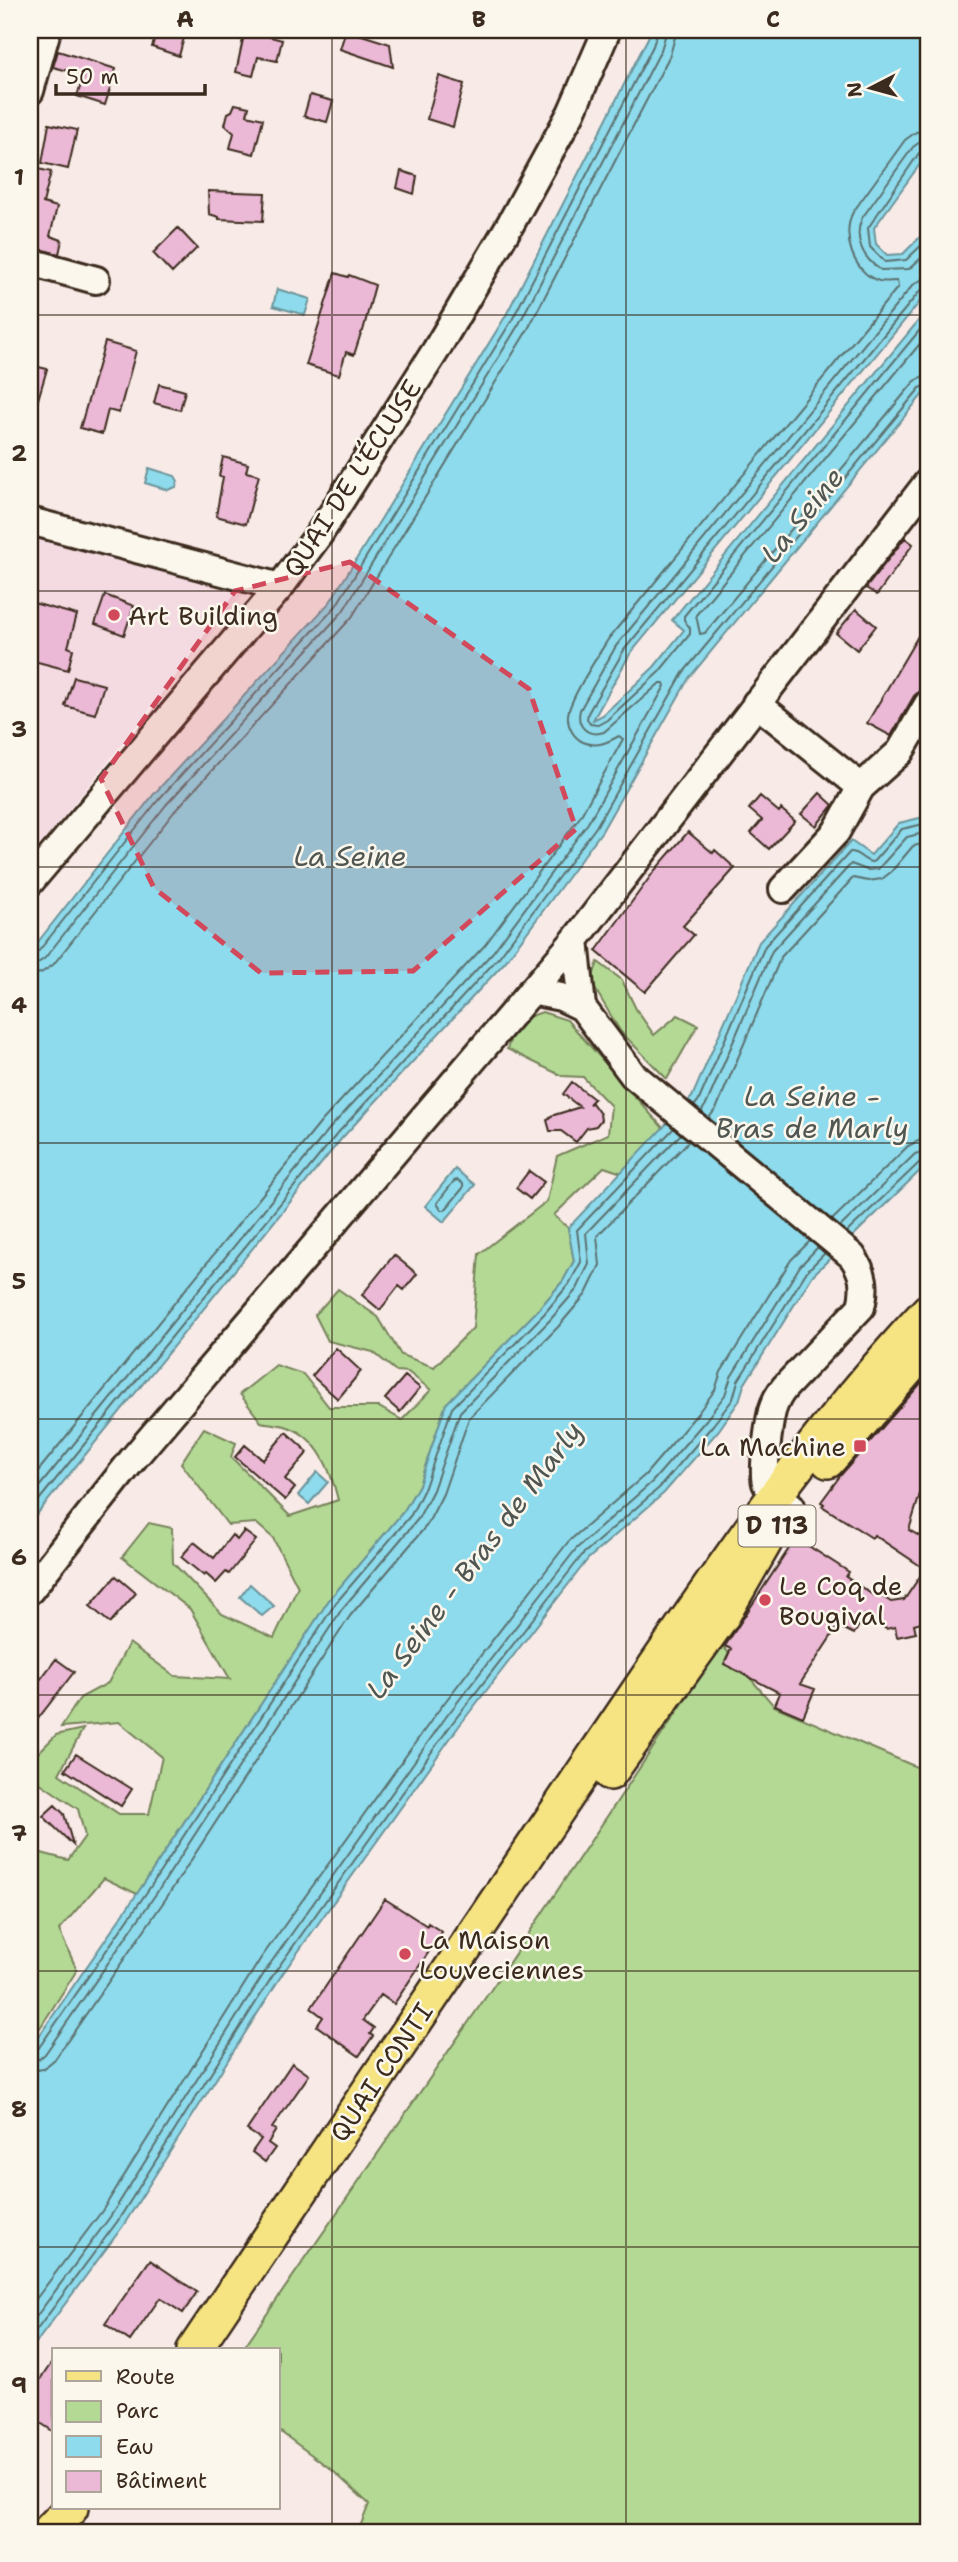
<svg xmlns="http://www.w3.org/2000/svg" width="958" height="2562" font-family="'Shantell Sans',sans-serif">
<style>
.built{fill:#f4dbe2}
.green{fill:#b3d995;stroke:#77825a;stroke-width:2}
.water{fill:#8ddbec;stroke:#6c949a;stroke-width:2}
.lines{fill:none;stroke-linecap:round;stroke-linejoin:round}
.shore{stroke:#5c7170;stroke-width:2}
.building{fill:#ebb8d5;stroke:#3b2a1e;stroke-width:2}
.minor-casing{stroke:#3b2a1e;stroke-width:32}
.major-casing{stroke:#3b2a1e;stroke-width:38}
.minor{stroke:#fbf7ec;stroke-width:26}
.major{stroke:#f6e381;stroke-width:33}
.marked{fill:#d1495b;fill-opacity:0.2;stroke:#d1495b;stroke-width:5;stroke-dasharray:14 9;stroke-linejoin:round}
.grid{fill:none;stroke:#3b2a1e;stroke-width:2;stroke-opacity:0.55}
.poi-dot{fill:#d1495b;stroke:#fbf7ec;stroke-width:2.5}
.labels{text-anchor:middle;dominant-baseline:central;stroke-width:5;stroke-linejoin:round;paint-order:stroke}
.shield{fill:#fbf7ec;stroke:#75685c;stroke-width:2}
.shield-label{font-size:24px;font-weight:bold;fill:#3b2a1e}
.street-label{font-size:26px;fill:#3b2a1e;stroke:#fbf7ec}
.poi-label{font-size:26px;fill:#3b2a1e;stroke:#fbf7ec;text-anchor:start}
.water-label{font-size:28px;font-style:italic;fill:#505652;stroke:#fbf7ec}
.neatline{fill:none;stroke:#3b2a1e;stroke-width:2.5}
.grid-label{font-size:23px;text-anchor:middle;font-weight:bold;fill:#3b2a1e}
</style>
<rect width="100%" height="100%" fill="#f8eae7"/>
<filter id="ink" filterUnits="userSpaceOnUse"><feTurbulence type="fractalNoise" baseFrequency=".0143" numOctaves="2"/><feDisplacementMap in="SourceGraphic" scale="14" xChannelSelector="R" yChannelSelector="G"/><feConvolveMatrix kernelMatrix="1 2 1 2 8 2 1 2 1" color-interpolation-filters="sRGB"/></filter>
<g filter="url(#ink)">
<path class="built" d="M 30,534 L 247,589 L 30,858 Z"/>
<path class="green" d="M 598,962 L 622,980 L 636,1009 L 654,1035 L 678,1015 L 698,1025 L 667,1079 L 620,1031 L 591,982 Z
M 542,1012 L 567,1020 L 664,1129 L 622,1173 L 604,1167 L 554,1215 L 568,1228 L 574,1261 L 563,1281 L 539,1309 L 446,1404 L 419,1485 L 404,1511 L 329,1600 L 137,1894 L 104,1878 L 59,1930 L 77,1970 L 40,2028 L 30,2022 L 30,1850 L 68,1860 L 85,1836 L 78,1809 L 30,1776 L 30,1761 L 56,1735 L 83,1729 L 59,1774 L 119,1814 L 149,1814 L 162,1757 L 119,1722 L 61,1727 L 80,1698 L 108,1683 L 129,1643 L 175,1676 L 230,1679 L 190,1609 L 122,1557 L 149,1523 L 172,1528 L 173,1563 L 222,1614 L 274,1638 L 298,1587 L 273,1538 L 256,1523 L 228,1525 L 181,1463 L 204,1428 L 236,1443 L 231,1457 L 290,1516 L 338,1500 C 331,1471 319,1438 288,1427 C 279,1424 269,1424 261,1422 L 240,1394 L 276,1365 L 303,1374 L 329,1407 L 379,1407 L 402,1420 L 431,1390 L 408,1372 L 396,1371 L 373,1352 L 328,1341 L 315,1315 L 338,1289 L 378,1317 L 401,1355 L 434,1367 L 473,1328 L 479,1254 L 547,1201 L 557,1156 L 608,1134 L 611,1106 L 583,1077 L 562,1076 L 507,1049 L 517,1021 Z
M 722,1645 L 774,1706 L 928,1772 L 928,2532 L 358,2532 L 369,2504 L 332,2470 L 278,2430 L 278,2350 L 242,2350 L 490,1991 Z"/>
<path class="water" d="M 652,30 L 928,30 L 928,153 L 874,228 L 876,244 L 887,255 L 903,254 L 928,229 L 928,292 L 630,654 L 593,720 L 603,715 L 654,667 L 684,630 L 672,620 L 928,309 L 928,388 L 689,678 L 602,831 L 505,962 L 342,1138 L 30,1523 L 30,952 L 154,794 L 330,602 L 505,317 Z
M 277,289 L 310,299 L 305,315 L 273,306 Z
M 149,468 L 175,476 L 178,481 L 176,487 L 168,490 L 145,483 Z
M 928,816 L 928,1163 L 813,1275 L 744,1385 L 739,1401 L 719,1430 L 664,1493 L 588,1559 L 459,1726 L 283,1973 L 123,2226 L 30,2351 L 30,2049 L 145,1882 L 329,1600 L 404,1511 L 419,1485 L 446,1404 L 539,1309 L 563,1281 L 574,1261 L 568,1228 L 692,1097 L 759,942 L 851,841 L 871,855 L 899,823 Z
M 455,1169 L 475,1185 L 444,1222 L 425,1206 Z
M 317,1472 L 328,1482 L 309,1504 L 298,1495 Z
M 250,1584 L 274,1606 L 262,1616 L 240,1597 Z"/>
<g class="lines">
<path class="shore" d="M 928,140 L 920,142 L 913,147 L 862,218 C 853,238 863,259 881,270 L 909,269 L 928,252
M 928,149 L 919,153 L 868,228 L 870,247 L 885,262 L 906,260 L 928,239
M 928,288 L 920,291 L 624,650 L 588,713 L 587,719 L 590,724 L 598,725 L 607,720 L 659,672 L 690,634 L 690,628 L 684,620 L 684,616 L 928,320
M 928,334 L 696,615 L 700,634 L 705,633 L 914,382 L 921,377 L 928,376
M 30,955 L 38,952 L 159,799 L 336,606 L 512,320 L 653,46 L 658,30
M 30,964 L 38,963 L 45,958 L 166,805 L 343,611 L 519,324 L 661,50 L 667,30
M 30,975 L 41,973 L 53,965 L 174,812 L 352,617 L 528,329 L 670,55 L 677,30
M 694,1106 L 699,1100 L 765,946 L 850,852 C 859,851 864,863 873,862 L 902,829 L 928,823
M 701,1112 L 707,1103 L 772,951 L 851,864 L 867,870 L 878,869 L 907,837 L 928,832
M 709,1118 L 717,1107 L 781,957 L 853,878 L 868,881 L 882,879 L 891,872 L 913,846 L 928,843
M 458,1180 L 463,1184 L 463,1188 L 445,1210 L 441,1210 L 437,1203 L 454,1181 Z
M 832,1220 L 908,1146 L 918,1141 L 928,1139
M 840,1227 L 915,1154 L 928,1150
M 847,1232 L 921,1161 L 928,1159
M 30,1481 L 322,1121 L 485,945 L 580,817 L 623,739 L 619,736 C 608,742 597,748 583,742 C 573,737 567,726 568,715 C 569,699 599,654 609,638 L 898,287 L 897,281 C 891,281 885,282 879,281 C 853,273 841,235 853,212 L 905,140 L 916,132 L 928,130
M 30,1498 L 330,1128 L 493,952 L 588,823 L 665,686 L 664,683 L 660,683 L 604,732 C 588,737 576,727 580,710 L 616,646 L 913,285 L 921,280 L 928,279
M 30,1511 L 337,1134 L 499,957 L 596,827 L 683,673 L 920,388 L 928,385
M 30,2052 L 38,2049 L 151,1886 L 335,1604 L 411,1515 L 425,1487 L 452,1408 L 544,1314 L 569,1284 L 581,1262 L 577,1230 L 674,1128
M 30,2061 L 39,2059 L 45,2054 L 158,1891 L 342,1609 L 418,1519 L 433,1490 L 460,1412 L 550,1320 L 577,1289 L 589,1264 L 586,1233 L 681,1134
M 30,2071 L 43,2069 L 55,2059 L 167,1897 L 350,1616 L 427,1525 L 443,1494 L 469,1418 L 558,1327 L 586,1294 L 600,1265 L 597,1236 L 689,1141
M 30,2307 L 102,2211 L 261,1958 L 438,1711 L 568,1542 L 645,1475 L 698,1413 L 715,1390 L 721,1372 L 791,1260 L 810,1241
M 30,2325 L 110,2217 L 270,1964 L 446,1717 L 576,1549 L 652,1482 L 706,1420 L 725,1395 L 731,1377 L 800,1266 L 818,1247
M 30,2339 L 117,2222 L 277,1969 L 453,1722 L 583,1554 L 659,1488 L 713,1425 L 733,1399 L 738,1381 L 807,1271 L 825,1253"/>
</g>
<path class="building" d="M 157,30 L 186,30 L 179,56 L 152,47 Z
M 245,30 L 282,40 L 277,61 L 258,57 L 253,76 L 236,72 Z
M 346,30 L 390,44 L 393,67 L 340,49 Z
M 58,51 L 116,69 L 105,105 L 77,96 L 84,75 L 53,67 Z
M 439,76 L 464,84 L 453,127 L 427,119 Z
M 310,95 L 333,101 L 327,122 L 304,116 Z
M 235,104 L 249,107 L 247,115 L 263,119 L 254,154 L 230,148 L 234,133 L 225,125 L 228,113 L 232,111 Z
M 49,124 L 77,130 L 68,169 L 42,163 Z
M 30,167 L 51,172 L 43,203 L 57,207 L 50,236 L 62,240 L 59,254 L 30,247 Z
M 401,171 L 417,176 L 414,194 L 397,188 Z
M 208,191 L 265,193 L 263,221 L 219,219 L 219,217 L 209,214 Z
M 178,228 L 197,248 L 172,273 L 153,253 Z
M 335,273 L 348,277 L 349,275 L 375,285 L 363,331 L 361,333 L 354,355 L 346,352 L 339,375 L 306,365 Z
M 105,342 L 136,351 L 119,413 L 108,410 L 102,434 L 80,428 Z
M 30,365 L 47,369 L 34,413 L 30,412 Z
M 159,384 L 185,391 L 180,410 L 154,403 Z
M 223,457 L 248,464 L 246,472 L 259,475 L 246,524 L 216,516 L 223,477 L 219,476 Z
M 905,538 L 913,544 L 877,595 L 866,588 Z
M 105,595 L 134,606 L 124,635 L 95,624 Z
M 30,602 L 77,615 L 68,647 L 73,649 L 68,670 L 30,660 Z
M 856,609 L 876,626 L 857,650 L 836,633 Z
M 928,619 L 928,684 L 914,696 L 891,736 L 867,723 Z
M 74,677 L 104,685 L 95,714 L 65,706 Z
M 820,793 L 833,805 L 816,826 L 801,814 Z
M 760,796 L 779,812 L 781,809 L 795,821 L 769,849 L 751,833 L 762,820 L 749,809 Z
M 688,832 L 713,853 L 715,850 L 735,868 L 683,926 L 694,935 L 645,992 L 596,951 L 655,870 Z
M 572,1082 L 594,1099 L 589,1104 L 592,1103 L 600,1114 L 601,1120 L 596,1126 L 587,1128 L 576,1142 L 561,1131 L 550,1131 L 547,1120 L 551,1116 L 580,1107 L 563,1094 Z
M 529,1171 L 544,1182 L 530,1199 L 516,1188 Z
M 394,1255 L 417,1274 L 404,1290 L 399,1286 L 380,1310 L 362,1295 Z
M 336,1348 L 361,1371 L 338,1399 L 312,1376 Z
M 928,1375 L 928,1468 L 909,1530 L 928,1541 L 928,1616 L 925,1621 L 914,1624 L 916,1633 L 897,1637 L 895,1627 L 886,1629 L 865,1615 L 854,1634 L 838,1626 L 800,1684 L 815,1689 L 803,1717 L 775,1705 L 780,1693 L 724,1664 L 731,1649 L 725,1646 L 796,1538 L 849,1572 L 846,1577 L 873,1595 L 875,1592 L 891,1602 L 904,1600 L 925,1569 L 874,1535 L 872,1538 L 822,1506 L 824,1504 L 821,1502 L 840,1476 Z
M 405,1376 L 420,1388 L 400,1412 L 385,1399 Z
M 286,1432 L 308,1452 L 285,1479 L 295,1488 L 285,1500 L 235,1457 L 245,1445 L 263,1460 Z
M 244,1531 L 256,1540 L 229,1574 L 226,1572 L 216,1583 L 206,1574 L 204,1576 L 181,1557 L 194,1542 L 214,1558 L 232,1535 L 237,1540 Z
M 116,1576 L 136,1593 L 110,1623 L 90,1606 Z
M 56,1659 L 74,1672 L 30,1729 L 30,1693 Z
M 76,1754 L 132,1789 L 121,1806 L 65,1770 Z
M 55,1805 L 64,1814 L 73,1845 L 43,1816 Z
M 385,1899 L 427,1926 L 428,1923 L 442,1932 L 394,2004 L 381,1995 L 363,2020 L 374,2028 L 370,2034 L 373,2036 L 359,2056 L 317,2026 L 323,2017 L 311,2008 Z
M 292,2063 L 309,2075 L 272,2128 L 276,2130 L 268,2143 L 275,2148 L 265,2162 L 252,2152 L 261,2139 L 247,2130 Z
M 150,2260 L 197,2292 L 183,2313 L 160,2298 L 130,2341 L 105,2324 Z
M 54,2359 L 54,2432 L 30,2416 L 30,2395 Z"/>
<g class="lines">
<g class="minor-casing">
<path id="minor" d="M 30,91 L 47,30
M 30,262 L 96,280
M 30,521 L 280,587
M 756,703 L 861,787
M 30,882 L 280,587 L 320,533 L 436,350 L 511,223 L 571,113 L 607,30
M 783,889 L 836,832 L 861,787 L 900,752 L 928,704
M 575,940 L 582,1007
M 531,991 L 561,997 L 582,1007 L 633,1075 L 852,1256 C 864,1273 866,1287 861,1307 L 785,1387 C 779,1394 775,1401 772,1411 C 769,1423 762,1473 766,1483 C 770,1493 782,1500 791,1506
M 30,1590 L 133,1459 L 575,940 L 928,482"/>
</g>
<g class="major-casing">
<path id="major" d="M 828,1461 L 928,1346
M 610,1773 L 723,1615 L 765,1542
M 194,2350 C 328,2153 460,1953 594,1756 C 698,1603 801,1446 928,1311
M 48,2532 L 71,2508"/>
</g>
<use href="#minor" class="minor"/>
<use href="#major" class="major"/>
</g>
</g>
<path class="marked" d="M 350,562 L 529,689 L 576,829 L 413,971 L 261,973 L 154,888 L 101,779 L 235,591 Z"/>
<path class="grid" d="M 332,30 L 332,2532M 626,30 L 626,2532M 30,315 L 928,315M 30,591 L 928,591M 30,867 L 928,867M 30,1143 L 928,1143M 30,1419 L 928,1419M 30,1695 L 928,1695M 30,1971 L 928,1971M 30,2247 L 928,2247"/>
<g class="poi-dot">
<circle cx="114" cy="615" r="7"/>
<rect x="853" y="1439" width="14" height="14" rx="3.5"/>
<circle cx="765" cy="1600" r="7"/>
<circle cx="405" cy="1954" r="7"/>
</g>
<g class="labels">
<rect class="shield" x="738.5" y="1505.5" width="77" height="41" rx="5"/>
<g class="shield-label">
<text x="777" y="1526">D 113</text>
</g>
<g class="street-label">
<text transform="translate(352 478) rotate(-57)">QUAI DE L'ÉCLUSE</text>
<text transform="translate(381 2072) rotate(-56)">QUAI CONTI</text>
</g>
<g class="poi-label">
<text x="128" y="615">Art Building</text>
<text x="846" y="1446" text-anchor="end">La Machine</text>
<text x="779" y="1585">Le Coq de<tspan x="779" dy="30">Bougival</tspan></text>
<text x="419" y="1939">La Maison<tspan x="419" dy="30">Louveciennes</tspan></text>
</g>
<g class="water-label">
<text transform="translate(802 515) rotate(-51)">La Seine</text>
<text x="350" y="856">La Seine</text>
<text x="812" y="1096">La Seine -<tspan x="812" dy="32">Bras de Marly</tspan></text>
<text transform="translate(474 1560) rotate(-53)">La Seine - Bras de Marly</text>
</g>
</g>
<rect width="958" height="2562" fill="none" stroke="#fbf7ec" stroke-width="77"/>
<rect x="52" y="2348" width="228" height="161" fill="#fbf7ec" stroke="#aea59a" stroke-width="2"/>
<rect x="66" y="2371" width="35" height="10" fill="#f6e381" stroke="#aea59a" stroke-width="2"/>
<text x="116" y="2384" font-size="21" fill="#3b2a1e">Route</text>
<rect x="66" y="2401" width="35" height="21" fill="#b3d995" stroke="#aea59a" stroke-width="2"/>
<text x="116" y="2418" font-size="21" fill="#3b2a1e">Parc</text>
<rect x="66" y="2436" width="35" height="21" fill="#8ddbec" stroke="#aea59a" stroke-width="2"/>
<text x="116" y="2454" font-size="21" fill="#3b2a1e">Eau</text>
<rect x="66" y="2471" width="35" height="21" fill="#ebb8d5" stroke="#aea59a" stroke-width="2"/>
<text x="116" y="2488" font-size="21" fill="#3b2a1e">Bâtiment</text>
<g transform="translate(871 88) rotate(264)" stroke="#fbf7ec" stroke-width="5" paint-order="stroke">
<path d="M0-5L12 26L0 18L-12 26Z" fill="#3b2a1e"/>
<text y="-10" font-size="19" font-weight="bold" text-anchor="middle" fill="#3b2a1e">N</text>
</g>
<path d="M56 84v10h149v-10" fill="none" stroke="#3b2a1e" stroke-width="3.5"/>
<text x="66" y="84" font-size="21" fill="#3b2a1e" stroke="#fbf7ec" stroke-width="5" paint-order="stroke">50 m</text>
<rect x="38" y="38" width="882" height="2486" class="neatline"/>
<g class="grid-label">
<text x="185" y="27">A</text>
<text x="479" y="27">B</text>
<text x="773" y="27">C</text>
<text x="19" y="185">1</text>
<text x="19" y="461">2</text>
<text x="19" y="737">3</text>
<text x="19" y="1013">4</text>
<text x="19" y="1289">5</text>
<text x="19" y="1565">6</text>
<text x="19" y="1841">7</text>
<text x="19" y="2117">8</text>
<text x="19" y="2393">9</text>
</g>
</svg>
